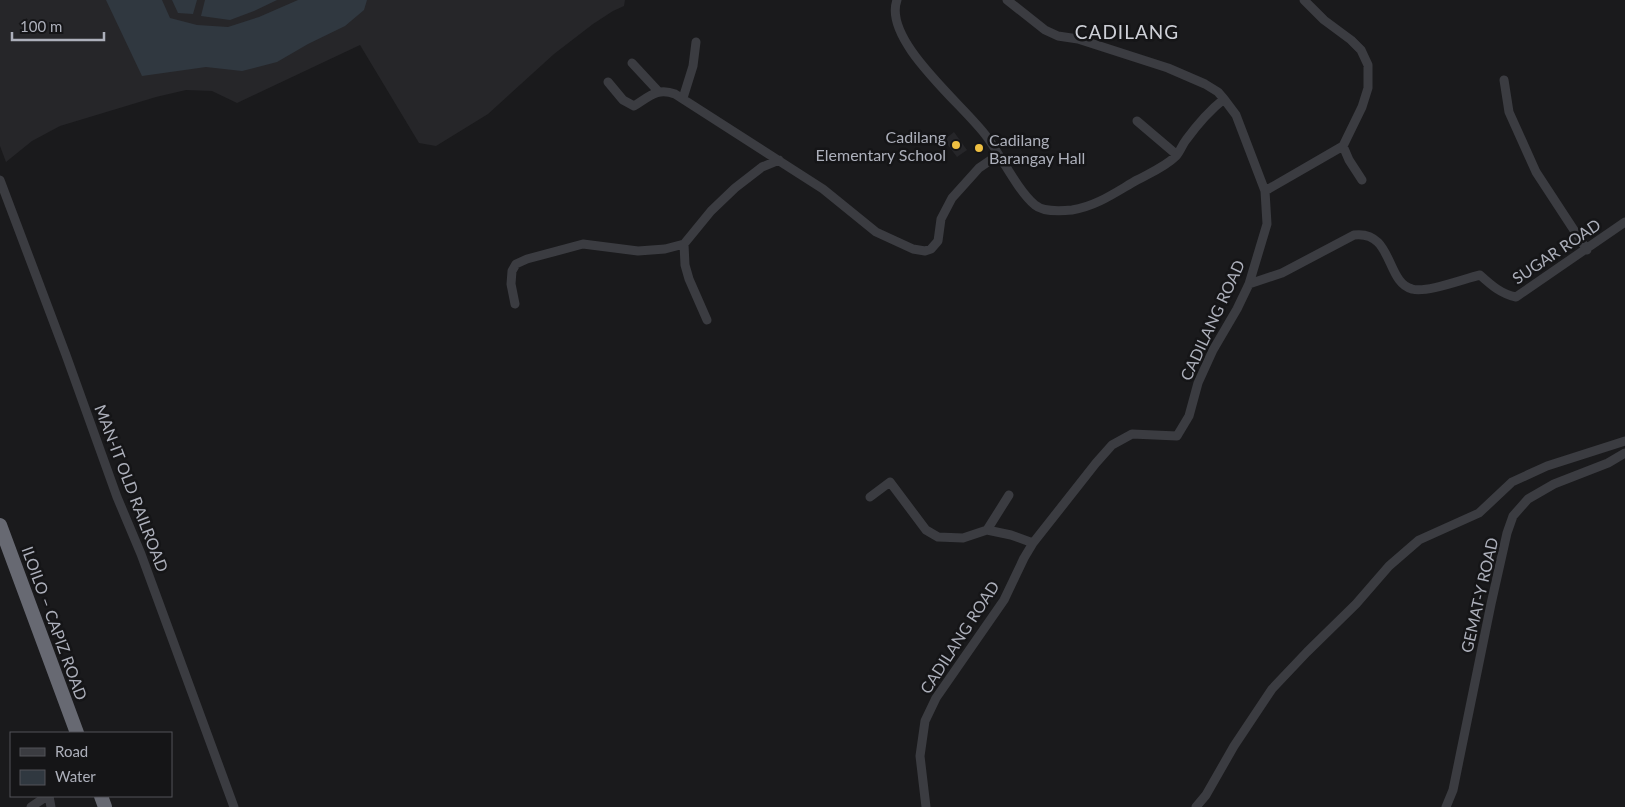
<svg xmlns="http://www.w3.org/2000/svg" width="1625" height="807" font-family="Lato,sans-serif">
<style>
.built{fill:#262629}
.water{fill:#303840}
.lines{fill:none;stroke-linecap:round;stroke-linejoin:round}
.minor{stroke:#3b3c41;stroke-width:9}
.highway{stroke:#676972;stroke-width:14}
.poi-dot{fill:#eebf41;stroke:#151517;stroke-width:2}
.labels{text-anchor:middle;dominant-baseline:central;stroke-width:5;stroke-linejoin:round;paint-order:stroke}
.poi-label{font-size:16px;fill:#adb0bb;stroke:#151517;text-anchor:end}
.street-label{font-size:16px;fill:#adb0bb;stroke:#151517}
.quarter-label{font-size:19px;letter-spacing:1px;fill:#ced0d7;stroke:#151517}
</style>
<rect width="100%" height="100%" fill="#1a1a1c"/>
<path class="built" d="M 0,0 L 625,0 L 624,6 L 613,11 L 593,24 L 554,54 L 488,114 L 436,146 L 419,143 L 360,45 L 237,103 L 212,91 L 186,90 L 156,97 L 60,126 L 32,141 L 6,162 L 0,146 Z
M 954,132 L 967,150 L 957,157 L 944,140 Z"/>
<path class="water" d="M 106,0 L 162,0 L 170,18 L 197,25 L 228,27 L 259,17 L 298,0 L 367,0 L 364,10 L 345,26 L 308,44 L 277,62 L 242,71 L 206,67 L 142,76 Z
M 172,0 L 197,0 L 193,14 L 178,13 Z
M 205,0 L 277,0 L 254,11 L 230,20 L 201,16 Z"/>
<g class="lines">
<path class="minor" d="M 897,0 C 882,41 965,106 987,137 C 1001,156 1018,191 1035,205 C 1043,212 1062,211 1072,210 C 1097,206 1116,192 1137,180 C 1150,173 1165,167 1176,156 C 1180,152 1182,145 1186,140 C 1197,125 1210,110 1224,99 L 1236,115 L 1265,191 L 1267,224 L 1249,284 L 1237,309 L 1213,350 L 1198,383 L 1189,416 L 1177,436 L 1132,434 L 1112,445 L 1096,463 L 1033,543 L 1024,558 L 1004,600 L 936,698 L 925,721 L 920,756 L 926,807
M 1007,0 L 1045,30 L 1058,36 L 1078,39 L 1168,68 L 1205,84 L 1218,92 L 1224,99
M 632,63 L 658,91
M 1504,80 L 1509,112 L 1536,172 L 1587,250
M 608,82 L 623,100 L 634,106 C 649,97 657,87 675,94 L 823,189 L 876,232 L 913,249 L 925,251 L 931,249 L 938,241 L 941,219 L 952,198 L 979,168 L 998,155
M 683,98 L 693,66 L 696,42
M 1137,121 L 1177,155
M 1343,146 L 1349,160 L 1362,180
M 0,180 L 66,355 L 117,497 L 141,554 L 234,807
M 1265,191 L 1343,146 L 1362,107 L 1368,88 L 1368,65 L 1361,50 L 1351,40 L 1324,20 L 1304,0
M 684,244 L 685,265 L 689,279 L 707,320
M 1249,284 L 1282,273 L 1354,235 C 1393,230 1386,283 1412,289 C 1427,293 1463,279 1480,275 C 1491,285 1501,294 1516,297 L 1625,222
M 515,304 L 511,284 L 512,271 L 516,264 L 527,259 L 583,244 L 638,251 L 665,249 L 684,244 L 711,211 L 735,188 L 762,167 L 779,160
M 870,497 L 890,482 L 926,530 L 938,537 L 963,538 L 987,530 L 1011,535 L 1033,543
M 987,530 L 1009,495
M 49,796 L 51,807
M 31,807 L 47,796
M 1196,807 L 1206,795 L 1234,746 L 1272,689 L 1307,652 L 1356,604 L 1389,566 L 1419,540 L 1479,513 L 1512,482 L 1547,466 L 1625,441
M 1446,807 L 1453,790 L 1491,604 L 1507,533 L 1513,516 L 1528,499 L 1554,484 L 1608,463 L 1625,453"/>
<path class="highway" d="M 0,525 L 77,733
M 101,796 L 105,807"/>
</g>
<g class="poi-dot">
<circle cx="956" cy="145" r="5"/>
<circle cx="979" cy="148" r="5"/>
</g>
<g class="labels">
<g class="poi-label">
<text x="946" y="136">Cadilang<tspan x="946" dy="18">Elementary School</tspan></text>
<text x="989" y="139" text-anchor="start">Cadilang<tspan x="989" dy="18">Barangay Hall</tspan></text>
</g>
<g class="street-label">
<text transform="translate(1556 251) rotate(-34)">SUGAR ROAD</text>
<text transform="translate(1212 320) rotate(-65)">CADILANG ROAD</text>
<text transform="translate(132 488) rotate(69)">MAN-IT OLD RAILROAD</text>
<text transform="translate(1479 595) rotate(-77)">GEMAT-Y ROAD</text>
<text transform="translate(55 623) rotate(70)">ILOILO – CAPIZ ROAD</text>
<text transform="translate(959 637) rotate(-57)">CADILANG ROAD</text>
</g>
<g class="quarter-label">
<text x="1127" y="31">CADILANG</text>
</g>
</g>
<rect x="10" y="732" width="162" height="65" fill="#151517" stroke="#525359"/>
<rect x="20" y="748" width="25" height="8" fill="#3b3c41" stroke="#525359"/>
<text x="55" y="757" font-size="15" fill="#adb0bb">Road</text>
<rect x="20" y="770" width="25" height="15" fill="#303840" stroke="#525359"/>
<text x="55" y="782" font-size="15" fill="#adb0bb">Water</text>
<path d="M12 32v8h92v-8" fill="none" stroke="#adb0bb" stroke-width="2.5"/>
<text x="20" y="32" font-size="15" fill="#adb0bb" stroke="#151517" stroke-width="4" paint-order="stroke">100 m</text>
</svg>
